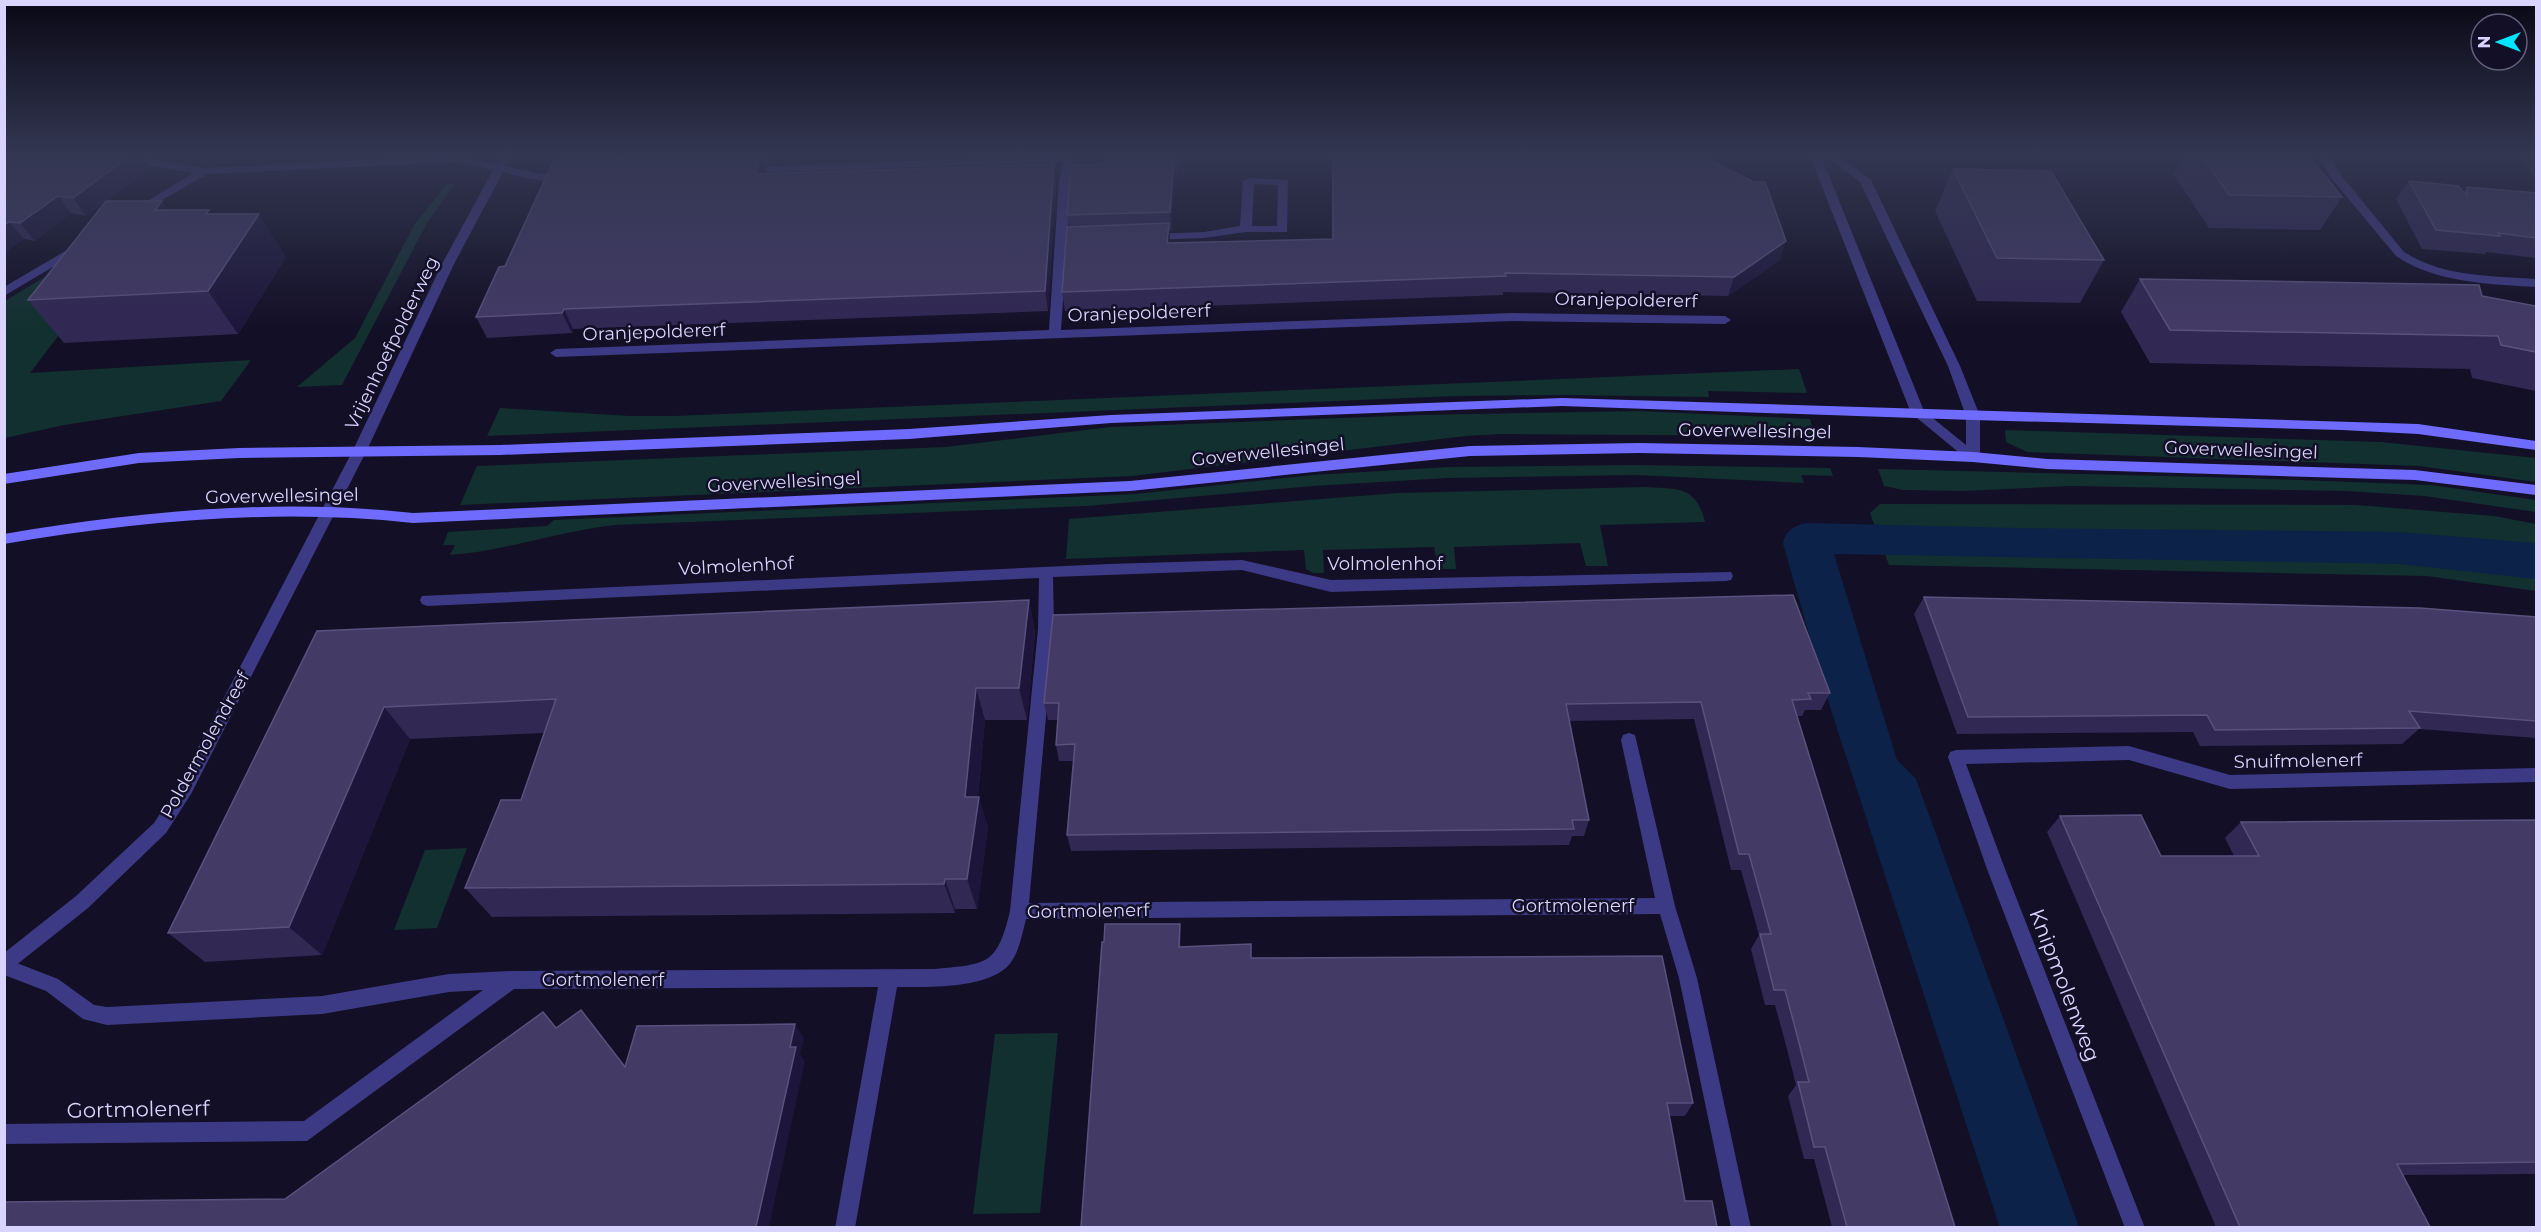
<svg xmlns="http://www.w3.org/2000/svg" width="2541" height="1232" font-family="Montserrat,sans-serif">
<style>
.green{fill:#12302f}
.water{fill:#0c2248}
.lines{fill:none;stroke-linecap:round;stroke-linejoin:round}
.minor{fill:#3d3a85;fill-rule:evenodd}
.tertiary{fill:#3d3a85;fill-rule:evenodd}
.secondary{fill:#6f6bff;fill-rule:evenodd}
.wall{fill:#312854}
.shaded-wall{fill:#1d163a}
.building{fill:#433a66;stroke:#5a527e;stroke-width:1.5}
.labels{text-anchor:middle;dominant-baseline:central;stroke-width:5;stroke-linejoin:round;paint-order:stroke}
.street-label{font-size:18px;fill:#d9d4ff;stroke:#130f26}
.near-street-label{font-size:21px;fill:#d9d4ff;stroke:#130f26}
</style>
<rect width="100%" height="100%" fill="#130f26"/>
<path class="green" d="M 447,184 L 455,184 L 427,223 L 342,385 L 297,387 L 355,338 L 414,225 Z
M 112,236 L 129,243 L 30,373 L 251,360 L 221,401 L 64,425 L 5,438 L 5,301 Z
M 1799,369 L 1807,393 L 1708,391 L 1709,397 L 1566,395 L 1456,396 L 487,436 L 500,408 L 630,416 L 675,416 Z
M 1639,411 L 1810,419 L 1815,436 L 1502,434 L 1466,436 L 1132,476 L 460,505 L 477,466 L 945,447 L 1110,427 L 1418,415 Z
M 2005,430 L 2381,442 L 2536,458 L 2536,482 L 2419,466 L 2027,452 L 2006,442 Z
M 1634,465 L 1830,468 L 1833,476 L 1801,475 L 1804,483 L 1635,475 L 1448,478 L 1313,486 L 1087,506 L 615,525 C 559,531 506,551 450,555 L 455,545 L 443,545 L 448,532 L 547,526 L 554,520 L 1135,494 L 1312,475 L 1449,467 Z
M 1878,469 L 2244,478 L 2431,485 L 2536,500 L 2536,512 L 2424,496 L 2347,491 L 2071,486 L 1963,491 L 1903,490 L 1884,486 Z
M 1644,487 C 1677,489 1696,485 1705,522 L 1600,525 L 1608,566 L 1586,566 L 1580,543 L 1454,547 L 1456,569 L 1438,569 L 1434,547 L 1323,550 L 1324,573 L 1313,573 L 1306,569 L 1304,550 L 1066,559 L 1069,519 L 1398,493 Z
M 1880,504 L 2356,505 L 2494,516 L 2536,524 L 2536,591 L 2426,576 L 1889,565 L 1870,513 Z
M 467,848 L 437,928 L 394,930 L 425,850 Z
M 1058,1033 L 1040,1213 L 973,1214 L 995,1034 Z"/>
<path class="water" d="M 1806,523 L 2020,528 L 2400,532 L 2536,543 L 2536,579 L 2399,564 L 1834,554 L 1897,760 L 1916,779 L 2079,1227 L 2000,1228 L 1831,710 L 1783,544 C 1785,531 1793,526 1806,523 Z"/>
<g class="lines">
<path class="minor" d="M 101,156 L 131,156 L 205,168 L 443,156 L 461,156 L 497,164 L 501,156 L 512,156 L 506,166 L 541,174 L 565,173 L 571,176 C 556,187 520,176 503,172 L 454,264 L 367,450 L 360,455 L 353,450 L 442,264 L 493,170 L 458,162 L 207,174 L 138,214 L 134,213 L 134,209 L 194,173 L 106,159 Z
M 1048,156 L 1075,156 L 1071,180 L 1061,330 L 1512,313 L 1725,316 L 1731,320 L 1725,324 L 1512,321 L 556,357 L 550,353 L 556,349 L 1049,330 L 1059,180 L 1063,162 L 745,173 L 740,170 L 745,167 Z
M 1810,156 L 1821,156 L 1924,411 L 1966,445 L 1966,416 L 1948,366 L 1860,182 L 1826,156 L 1839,156 L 1871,180 L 1960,366 L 1980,416 L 1980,457 L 1978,460 L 1968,460 L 1911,413 Z
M 2318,156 L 2329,156 L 2341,175 L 2404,252 C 2443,277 2491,276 2536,279 L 2536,287 C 2489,284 2436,283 2396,256 L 2332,179 Z
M 1249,178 L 1288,180 L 1287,232 L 1246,232 L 1204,238 L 1151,240 L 1145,237 L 1151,234 L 1204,232 L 1240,226 L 1243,181 ZM 1254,184 L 1278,185 L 1277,226 L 1252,226 Z
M 79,243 L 85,247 L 83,249 L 4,296 L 4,287 Z
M 1242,560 L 1331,580 L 1731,572 L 1733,576 L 1731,580 L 1726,581 L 1331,592 L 1242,570 L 1053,577 L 1054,629 L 1029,903 L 1655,898 L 1621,740 L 1623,735 L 1629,733 L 1635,735 L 1675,906 L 1697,978 L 1751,1228 L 1731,1228 L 1679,978 L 1660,914 L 1026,919 C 1022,934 1019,955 1007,967 C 983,989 927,987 897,987 L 855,1228 L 835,1228 L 878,987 L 514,989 L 307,1141 L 4,1144 L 4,1124 L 304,1121 L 483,990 L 449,992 L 322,1014 L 107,1025 L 83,1019 L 46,991 L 4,975 L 4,958 L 58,979 L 94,1005 L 107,1007 L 322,996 L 449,974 L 511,971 L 935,969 C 988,964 997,965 1010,911 L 1038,629 L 1039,578 L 427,606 L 422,604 L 420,600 L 422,596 L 1109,564 Z
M 2129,746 L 2230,775 L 2536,768 L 2536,782 L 2230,789 L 2129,760 L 1966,764 L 2005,869 L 2145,1228 L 2125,1228 L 1987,869 L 1948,757 L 1950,752 L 1956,750 Z"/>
<path class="tertiary" d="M 360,445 L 367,450 L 191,794 L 166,833 L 88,908 L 10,970 L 4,972 L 4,953 L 76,896 L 154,823 L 179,784 L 353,450 Z"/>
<path class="secondary" d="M 1562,398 L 2418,424 L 2536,441 L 2536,450 L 2418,434 L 2342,430 L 1973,420 L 1562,406 L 1111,423 L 909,439 L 500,455 L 239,458 L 139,463 L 4,484 L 4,474 L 139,453 L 239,448 L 500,445 L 909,429 L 1111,415 Z
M 1639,443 L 1858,447 L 1973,452 L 2047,459 L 2415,470 L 2536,485 L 2536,495 L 2415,480 L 2047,469 L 1973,462 L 1858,457 L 1639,453 L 1470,456 L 1130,491 L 413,523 C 277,508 139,521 4,544 L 4,534 C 139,511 277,498 413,513 L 1130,481 L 1470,446 Z"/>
</g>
<path class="wall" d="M 4,156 L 150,168 L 106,201 L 162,201 L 168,210 L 212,214 L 286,257 L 238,334 L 64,343 L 28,300 L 106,201 L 86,216 L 71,213 L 35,241 L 24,239 L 4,253 Z
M 148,156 L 166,156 L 163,159 Z
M 560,156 L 773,156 L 771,164 L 764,164 L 767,173 L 1054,164 L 1056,184 L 1048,311 L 573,329 L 572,333 L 487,338 L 476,317 L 505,266 L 562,161 Z
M 1107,156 L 1181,156 L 1178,172 L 1175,172 L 1171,231 L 1169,231 L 1170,243 L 1332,239 L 1332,156 L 1711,161 L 1780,260 L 1728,296 L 1503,292 L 1503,295 L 1065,311 L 1062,292 L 1069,227 L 1067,215 L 1106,164 Z
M 2184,156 L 2309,156 L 2342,197 L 2320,230 L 2209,228 L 2174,175 Z
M 2518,156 L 2536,156 L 2536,178 Z
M 1953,169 L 2104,260 L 2080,303 L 1977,301 L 1935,211 Z
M 2409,181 L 2463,192 L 2467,187 L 2536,193 L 2536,258 L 2486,252 L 2485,254 L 2422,249 L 2396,199 Z
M 2140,279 L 2482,296 L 2536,306 L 2536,391 L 2472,378 L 2470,369 L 2150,363 L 2121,312 Z
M 1924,597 L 2536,617 L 2536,738 L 2419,729 L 2402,744 L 2200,746 L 2193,732 L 1957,734 L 1914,614 Z
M 1029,600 L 1035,633 L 1027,720 L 985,720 L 978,797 L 988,827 L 977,909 L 955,909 L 955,913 L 492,917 L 465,888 L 521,800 L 544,733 L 410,739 L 322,955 L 205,962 L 168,933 L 317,631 Z
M 1830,693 L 1821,710 L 1805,710 L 1802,716 L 1797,716 L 1955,1227 L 1832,1227 L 1814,1159 L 1804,1159 L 1788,1096 L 1796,1085 L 1787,1049 L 1775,1005 L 1765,1005 L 1751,949 L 1759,935 L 1741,870 L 1731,870 L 1694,719 L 1569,721 L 1589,820 L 1584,836 L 1572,836 L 1569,845 L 1071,851 L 1067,835 L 1074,761 L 1059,761 L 1056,745 L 1058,720 L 1048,720 L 1044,703 Z
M 2060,816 L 2161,856 L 2234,856 L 2225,838 L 2241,822 L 2536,820 L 2536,1174 L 2403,1175 L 2430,1227 L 2216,1227 L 2047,832 Z
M 1180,924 L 1181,947 L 1252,958 L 1693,1103 L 1685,1116 L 1669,1116 L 1081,1227 Z"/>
<path class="shaded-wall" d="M 130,156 L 142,156 L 150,168 L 86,216 L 73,198 Z
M 760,156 L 762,156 L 767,174 L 755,174 Z
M 768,156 L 773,156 L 771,164 Z
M 1175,156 L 1175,172 L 1171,231 L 1170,212 Z
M 1177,156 L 1181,156 L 1178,172 Z
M 1054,164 L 1056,184 L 1048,311 L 1045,291 Z
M 58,196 L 71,213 L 35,241 L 20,223 Z
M 162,201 L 192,244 L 155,210 Z
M 209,210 L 236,250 L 259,214 L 286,257 L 238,334 L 208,291 L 206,214 Z
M 9,222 L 24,239 L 4,253 L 4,225 Z
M 1169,223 L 1170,241 L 1168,262 L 1167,243 Z
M 1786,241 L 1780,260 L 1728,296 L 1734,277 Z
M 564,309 L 573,329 L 572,333 L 562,313 Z
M 1029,600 L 1035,633 L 1027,720 L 1019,688 Z
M 976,688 L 985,720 L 975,827 L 965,797 Z
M 384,707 L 410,739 L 322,955 L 289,927 Z
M 979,797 L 988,827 L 977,909 L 967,879 Z
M 945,879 L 955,909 L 955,913 L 944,884 Z
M 1180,924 L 1181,939 L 1181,961 L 1179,947 Z
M 581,1010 L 593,1024 L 637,1080 L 625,1067 Z
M 795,1024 L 804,1038 L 800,1054 L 805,1061 L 769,1227 L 756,1227 L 790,1047 Z"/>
<path class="building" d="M 4,156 L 130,156 L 73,198 L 58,196 L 20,223 L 9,222 L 4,225 Z
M 703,156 L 760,156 L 755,174 L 1054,164 L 1045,291 L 564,309 L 562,313 L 476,317 L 499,267 L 505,266 L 553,162 Z
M 1107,156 L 1174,156 L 1170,212 L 1067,215 L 1071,165 L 1106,164 Z
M 1333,156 L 1709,156 L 1711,161 L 1754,182 L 1765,182 L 1786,241 L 1734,277 L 1505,273 L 1506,276 L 1062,292 L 1067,227 L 1169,223 L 1167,243 L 1333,239 Z
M 2202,156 L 2309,156 L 2342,197 L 2229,195 Z
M 1953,169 L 2051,171 L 2104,260 L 1997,258 Z
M 2409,181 L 2458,186 L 2467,196 L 2467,187 L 2536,193 L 2536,238 L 2498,233 L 2500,236 L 2436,230 Z
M 106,201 L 162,201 L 155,210 L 209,210 L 206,214 L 259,214 L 208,291 L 28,300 Z
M 2140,279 L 2479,285 L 2482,296 L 2536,306 L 2536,352 L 2501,345 L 2498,336 L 2170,330 Z
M 1793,595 L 1830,693 L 1808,693 L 1811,699 L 1792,700 L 1955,1227 L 1847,1227 L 1825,1147 L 1814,1147 L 1798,1082 L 1809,1082 L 1797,1035 L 1785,990 L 1774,990 L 1760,934 L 1771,934 L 1749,854 L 1739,854 L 1701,702 L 1566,704 L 1589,820 L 1572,820 L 1574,829 L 1067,835 L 1075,744 L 1056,745 L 1059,703 L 1044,703 L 1053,615 Z
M 1924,597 L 2420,608 L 2536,617 L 2536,721 L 2409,711 L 2420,728 L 2215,730 L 2207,715 L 1968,717 Z
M 1029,600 L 1019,688 L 976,688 L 965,797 L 979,797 L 967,879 L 945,879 L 944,884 L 465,888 L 501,800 L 521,800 L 556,699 L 384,707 L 289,927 L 168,933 L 317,631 Z
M 2141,815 L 2161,856 L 2259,856 L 2241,822 L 2536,820 L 2536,1162 L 2397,1164 L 2430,1227 L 2240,1227 L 2060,816 Z
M 1105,924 L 1180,924 L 1179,947 L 1251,944 L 1251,958 L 1662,956 L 1693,1103 L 1667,1103 L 1685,1201 L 1712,1201 L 1717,1227 L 1081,1227 L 1102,942 L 1104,942 Z
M 581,1010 L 625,1067 L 637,1026 L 795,1024 L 790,1047 L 796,1047 L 756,1227 L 4,1227 L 4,1202 L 285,1199 L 543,1012 L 556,1028 Z"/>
<linearGradient id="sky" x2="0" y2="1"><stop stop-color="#0a0815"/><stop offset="0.47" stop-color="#333752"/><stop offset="1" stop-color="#333752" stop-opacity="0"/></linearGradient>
<rect width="2541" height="329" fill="url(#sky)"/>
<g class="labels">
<g class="street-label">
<text transform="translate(1626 300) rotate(1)">Oranjepoldererf</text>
<text transform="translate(1139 313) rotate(-2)">Oranjepoldererf</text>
<text transform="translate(654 332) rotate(-2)">Oranjepoldererf</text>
<text transform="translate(392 343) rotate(-64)">Vrijenhoefpolderweg</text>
<text transform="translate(1755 431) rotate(1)">Goverwellesingel</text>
<text transform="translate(2241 450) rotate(2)">Goverwellesingel</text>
<text transform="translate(1268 452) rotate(-6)">Goverwellesingel</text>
<text transform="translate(784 482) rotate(-3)">Goverwellesingel</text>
<text transform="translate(282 496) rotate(-1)">Goverwellesingel</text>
<text x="1385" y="564">Volmolenhof</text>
<text transform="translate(736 566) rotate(-3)">Volmolenhof</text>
<text transform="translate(205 745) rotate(-61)">Poldermolendreef</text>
<text transform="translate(2298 761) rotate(-1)">Snuifmolenerf</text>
<text x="1573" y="906">Gortmolenerf</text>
<text transform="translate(1088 911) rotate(-1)">Gortmolenerf</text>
<text x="603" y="980">Gortmolenerf</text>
</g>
<g class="near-street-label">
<text transform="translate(2065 985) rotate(69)">Knipmolenweg</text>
<text transform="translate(138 1109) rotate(-1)">Gortmolenerf</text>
</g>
</g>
<rect width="2541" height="1232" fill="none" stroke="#d9d4ff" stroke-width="12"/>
<g transform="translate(2499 42) rotate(270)"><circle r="28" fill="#130f26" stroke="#625e7d" stroke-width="1.5"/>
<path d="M0-4.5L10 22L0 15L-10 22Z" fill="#00e5ff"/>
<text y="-9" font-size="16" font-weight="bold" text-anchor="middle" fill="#d9d4ff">N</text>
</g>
</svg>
